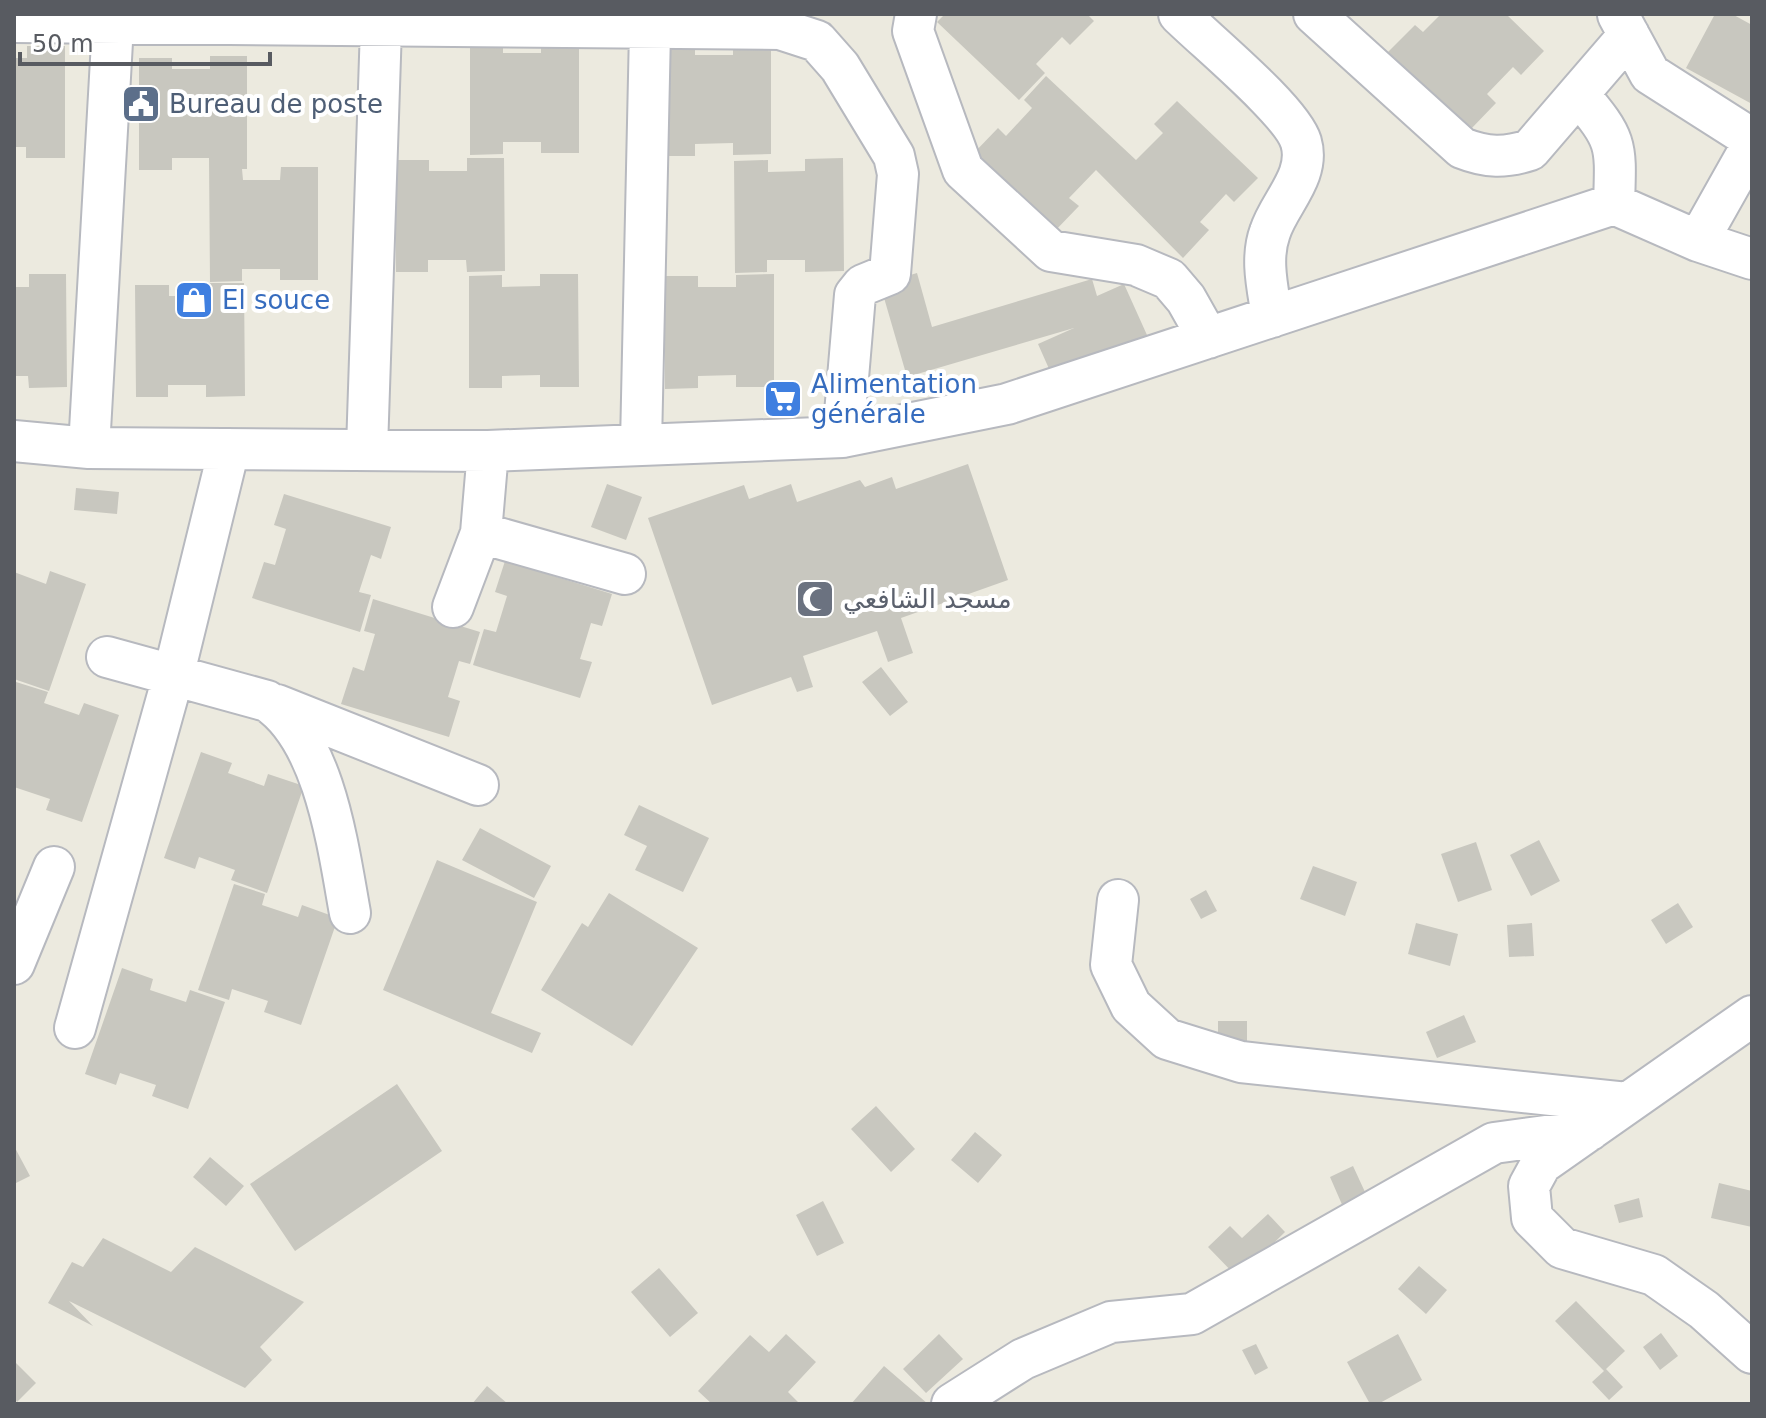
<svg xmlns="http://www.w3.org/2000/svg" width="1766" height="1418" font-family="'DejaVu Sans',Vazirmatn,sans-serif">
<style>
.building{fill:#c8c7bf}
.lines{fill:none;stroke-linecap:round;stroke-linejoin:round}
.street-casing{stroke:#b7b9bf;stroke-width:44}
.street{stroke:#fff;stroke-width:40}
.labels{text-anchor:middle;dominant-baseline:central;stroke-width:8;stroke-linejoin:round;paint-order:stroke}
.service-label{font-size:26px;fill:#4e5e75;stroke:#fff;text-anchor:start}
.shop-label{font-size:26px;fill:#366cbe;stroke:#fff;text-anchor:start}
.worship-label{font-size:26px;fill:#5b616d;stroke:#fff;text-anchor:start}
</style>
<rect width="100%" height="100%" fill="#eceadf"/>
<path class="building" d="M 945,14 L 1087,14 L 1094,21 L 1070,45 L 1062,37 L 1036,64 L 1045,73 L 1019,100 L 937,22 Z
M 1441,14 L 1506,14 L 1544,51 L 1521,75 L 1513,67 L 1487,94 L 1496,103 L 1470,130 L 1388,52 L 1415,25 L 1423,32 Z
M 1715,14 L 1732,14 L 1752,25 L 1752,104 L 1686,68 Z
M 579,40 L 579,153 L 541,153 L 541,142 L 503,142 L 503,154 L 470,155 L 470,42 L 503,42 L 503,53 L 541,53 L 541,41 Z
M 771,41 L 771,154 L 733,155 L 733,143 L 695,144 L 695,156 L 662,156 L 662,44 L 695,44 L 695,55 L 733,55 L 733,42 Z
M 27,46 L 65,46 L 65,158 L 26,158 L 26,147 L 14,147 L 14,58 L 27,58 Z
M 210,56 L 247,56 L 247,169 L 242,169 L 243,180 L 280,180 L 281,167 L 318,167 L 318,280 L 280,280 L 280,269 L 242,269 L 242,281 L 210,282 L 209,158 L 172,158 L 172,170 L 139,170 L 139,58 L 172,58 L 172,69 L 210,69 Z
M 1046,76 L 1136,160 L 1163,133 L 1154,124 L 1177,101 L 1258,178 L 1234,202 L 1226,194 L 1200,222 L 1209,230 L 1183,258 L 1096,170 L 1069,198 L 1079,206 L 1052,234 L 971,156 L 998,128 L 1006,136 L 1032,108 L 1024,100 Z
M 467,158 L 504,158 L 505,271 L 467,272 L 466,260 L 428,260 L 428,272 L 396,272 L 395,160 L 429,160 L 429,171 L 467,171 Z
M 843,158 L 844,271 L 805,272 L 805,260 L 767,260 L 767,272 L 735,273 L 734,161 L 768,160 L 768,172 L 805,171 L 805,159 Z
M 917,273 L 932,327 L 1092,279 L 1097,296 L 1124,284 L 1156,355 L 1062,398 L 1038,344 L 1074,328 L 907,377 L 880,284 Z
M 29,274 L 66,274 L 67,387 L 29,388 L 28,376 L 14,376 L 14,287 L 29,287 Z
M 540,274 L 578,274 L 579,387 L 540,387 L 540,375 L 502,376 L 502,388 L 469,388 L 469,276 L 502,275 L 502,287 L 540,286 Z
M 774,274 L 774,387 L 736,387 L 736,375 L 698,376 L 698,388 L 665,389 L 665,276 L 698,276 L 698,287 L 736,287 L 736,275 Z
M 207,283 L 244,283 L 245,396 L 206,397 L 206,385 L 168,385 L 168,397 L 136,397 L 135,285 L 169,285 L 169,296 L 207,296 Z
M 968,464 L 1008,580 L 901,618 L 913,653 L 888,662 L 877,631 L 803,656 L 813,687 L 797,692 L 791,677 L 712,705 L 648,518 L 744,485 L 749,499 L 791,484 L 797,502 L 860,480 L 865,487 L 892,477 L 896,489 Z
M 607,484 L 642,497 L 626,540 L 591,527 Z
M 76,488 L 119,492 L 117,514 L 74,510 Z
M 284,494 L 391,527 L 381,559 L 371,555 L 359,592 L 371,595 L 360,632 L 252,598 L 264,562 L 275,565 L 286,529 L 274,525 Z
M 505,561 L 612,594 L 602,626 L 591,623 L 580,659 L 592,662 L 580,698 L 473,665 L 484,629 L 496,632 L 507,596 L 495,592 Z
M 50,571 L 86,584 L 49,691 L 14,679 L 14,572 L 46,584 Z
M 373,599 L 480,632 L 470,664 L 459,661 L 448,697 L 460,701 L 449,737 L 341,704 L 353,667 L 364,671 L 375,634 L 364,631 Z
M 881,667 L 908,702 L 890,716 L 862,682 Z
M 16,682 L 48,692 L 44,703 L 79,715 L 84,703 L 119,715 L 82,822 L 46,810 L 50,799 L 14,787 Z
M 201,752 L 232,763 L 228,773 L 264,786 L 268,774 L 304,786 L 267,893 L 231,880 L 235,870 L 199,857 L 195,869 L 164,858 Z
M 639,805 L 709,838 L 683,892 L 635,870 L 647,846 L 624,835 Z
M 480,828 L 551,866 L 534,898 L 462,860 Z
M 1539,840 L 1560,881 L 1531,896 L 1510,855 Z
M 1476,842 L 1492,890 L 1458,902 L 1441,854 Z
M 437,860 L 537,902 L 491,1013 L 541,1033 L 532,1053 L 383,990 Z
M 1313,866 L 1357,882 L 1345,916 L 1300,899 Z
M 234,884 L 265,894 L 262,905 L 298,917 L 302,905 L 338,918 L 301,1025 L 264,1012 L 268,1001 L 232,989 L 229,1000 L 198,990 Z
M 1206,890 L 1217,911 L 1201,919 L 1190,899 Z
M 609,893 L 698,948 L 632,1046 L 541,990 L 582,923 L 588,927 Z
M 1678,903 L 1693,927 L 1666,944 L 1651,920 Z
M 1416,923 L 1458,934 L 1450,966 L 1408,954 Z
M 1532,923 L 1534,956 L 1509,957 L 1507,925 Z
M 122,968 L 153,979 L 150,990 L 186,1002 L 190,990 L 225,1002 L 188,1109 L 152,1096 L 156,1085 L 120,1073 L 116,1085 L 85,1074 Z
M 1464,1015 L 1476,1042 L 1437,1058 L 1426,1032 Z
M 1218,1021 L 1247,1021 L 1247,1043 L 1218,1043 Z
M 397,1084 L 442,1151 L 295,1251 L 250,1184 Z
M 876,1106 L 915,1149 L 891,1172 L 851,1129 Z
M 975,1132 L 1002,1155 L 978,1183 L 951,1160 Z
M 14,1146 L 30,1176 L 14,1184 Z
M 210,1157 L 244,1186 L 226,1206 L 193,1177 Z
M 1353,1166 L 1371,1205 L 1347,1216 L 1330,1177 Z
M 1719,1183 L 1752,1191 L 1752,1227 L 1711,1218 Z
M 1639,1198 L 1643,1217 L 1619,1223 L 1614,1205 Z
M 823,1201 L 844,1243 L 817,1256 L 796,1215 Z
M 1268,1214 L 1285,1232 L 1238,1278 L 1208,1247 L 1230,1226 L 1242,1238 Z
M 103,1238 L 171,1272 L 195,1247 L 304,1302 L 260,1347 L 272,1360 L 245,1388 L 69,1301 L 93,1326 L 48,1303 L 72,1262 L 83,1267 Z
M 1419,1266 L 1447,1290 L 1426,1314 L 1398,1289 Z
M 659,1268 L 698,1313 L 670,1337 L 631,1292 Z
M 1576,1301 L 1625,1351 L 1606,1369 L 1623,1387 L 1609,1400 L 1592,1382 L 1604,1371 L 1555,1321 Z
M 1661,1333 L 1678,1356 L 1660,1370 L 1643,1347 Z
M 786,1334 L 816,1362 L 788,1392 L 800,1404 L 712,1404 L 698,1391 L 750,1335 L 769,1352 Z
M 939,1334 L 963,1359 L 926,1393 L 903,1369 Z
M 1398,1334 L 1422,1380 L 1378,1404 L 1370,1404 L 1347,1362 Z
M 1256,1344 L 1268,1368 L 1255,1375 L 1242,1350 Z
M 14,1361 L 36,1383 L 17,1402 L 14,1398 Z
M 884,1366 L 928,1404 L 851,1404 Z
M 487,1386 L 508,1404 L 472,1404 Z"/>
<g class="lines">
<g class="street-casing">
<path id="street" d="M 916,14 L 913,31 L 963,170 L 1051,251 L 1136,265 L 1169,279 L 1186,299 L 1208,338
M 1179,14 C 1205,40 1292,111 1301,142 C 1311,176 1279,203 1270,232 C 1260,259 1268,289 1272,317
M 1314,14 L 1462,148 C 1487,158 1505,158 1530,150 L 1629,35
M 1618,15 L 1650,74 L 1752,139
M 14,22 L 780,29 L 817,41 L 840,67 L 894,156 L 898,174 L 890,274 L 863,285 L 855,295 L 843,437
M 1579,95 C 1618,141 1616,144 1614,204
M 1698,241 L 1752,145
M 14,441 L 89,448 L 488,451 L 843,437 L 1007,404 L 1614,204 L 1698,241 L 1752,259
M 641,444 L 650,31
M 89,448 L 113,24
M 367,449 L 381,27
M 481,533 L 625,574
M 453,607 L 481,533 L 488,451
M 107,657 L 267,701 C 325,740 338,847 350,913
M 277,705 L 478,785
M 1118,900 L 1111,965 L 1131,1006 L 1167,1039 L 1241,1062 L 1627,1103
M 14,964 L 54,867
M 1752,1016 L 1541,1164 L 1529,1186 L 1532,1218 L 1562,1248 L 1654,1275 L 1704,1310 L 1752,1353
M 75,1028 L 173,677 L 229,449
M 952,1404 L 1023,1359 L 1111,1322 L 1192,1314 L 1494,1143 L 1590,1130"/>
</g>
<use href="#street" class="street"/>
</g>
<defs>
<g id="civic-square" transform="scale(2)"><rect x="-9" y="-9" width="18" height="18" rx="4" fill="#5c6f8a" stroke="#fff"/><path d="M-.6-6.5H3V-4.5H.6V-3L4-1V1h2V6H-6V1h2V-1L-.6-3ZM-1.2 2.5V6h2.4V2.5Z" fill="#fff"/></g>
<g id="shop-square" transform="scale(2)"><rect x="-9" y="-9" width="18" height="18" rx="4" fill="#3f7fe0" stroke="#fff"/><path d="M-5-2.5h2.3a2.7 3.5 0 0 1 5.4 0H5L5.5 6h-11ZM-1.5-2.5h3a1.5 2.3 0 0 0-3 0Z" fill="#fff"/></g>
<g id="supermarket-square" transform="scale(2)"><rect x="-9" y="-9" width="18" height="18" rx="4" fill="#3f7fe0" stroke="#fff"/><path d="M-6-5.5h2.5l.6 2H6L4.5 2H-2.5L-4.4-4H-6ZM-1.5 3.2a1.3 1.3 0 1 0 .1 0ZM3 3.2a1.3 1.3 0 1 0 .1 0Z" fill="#fff"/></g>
<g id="mosque-square" transform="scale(2)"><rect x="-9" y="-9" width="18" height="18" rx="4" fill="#6b7280" stroke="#fff"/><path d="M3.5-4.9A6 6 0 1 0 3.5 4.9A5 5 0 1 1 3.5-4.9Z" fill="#fff"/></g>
</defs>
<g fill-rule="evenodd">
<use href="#civic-square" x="141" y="104"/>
<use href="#shop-square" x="194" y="300"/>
<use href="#supermarket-square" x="783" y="399"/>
<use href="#mosque-square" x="815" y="599"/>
</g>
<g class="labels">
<g class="service-label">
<text x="169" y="104">Bureau de poste</text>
</g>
<g class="shop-label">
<text x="222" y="300">El souce</text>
<text x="811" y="384">Alimentation<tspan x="811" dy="30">générale</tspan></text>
</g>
<g class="worship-label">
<text x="843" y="599">مسجد الشافعي</text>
</g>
</g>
<rect width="1766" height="1418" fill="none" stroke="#585b61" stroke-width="32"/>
<path d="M20 52v12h250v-12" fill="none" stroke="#585b61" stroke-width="4"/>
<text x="32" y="52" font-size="24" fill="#585b61" stroke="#ffffff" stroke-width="6" paint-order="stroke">50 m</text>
</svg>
